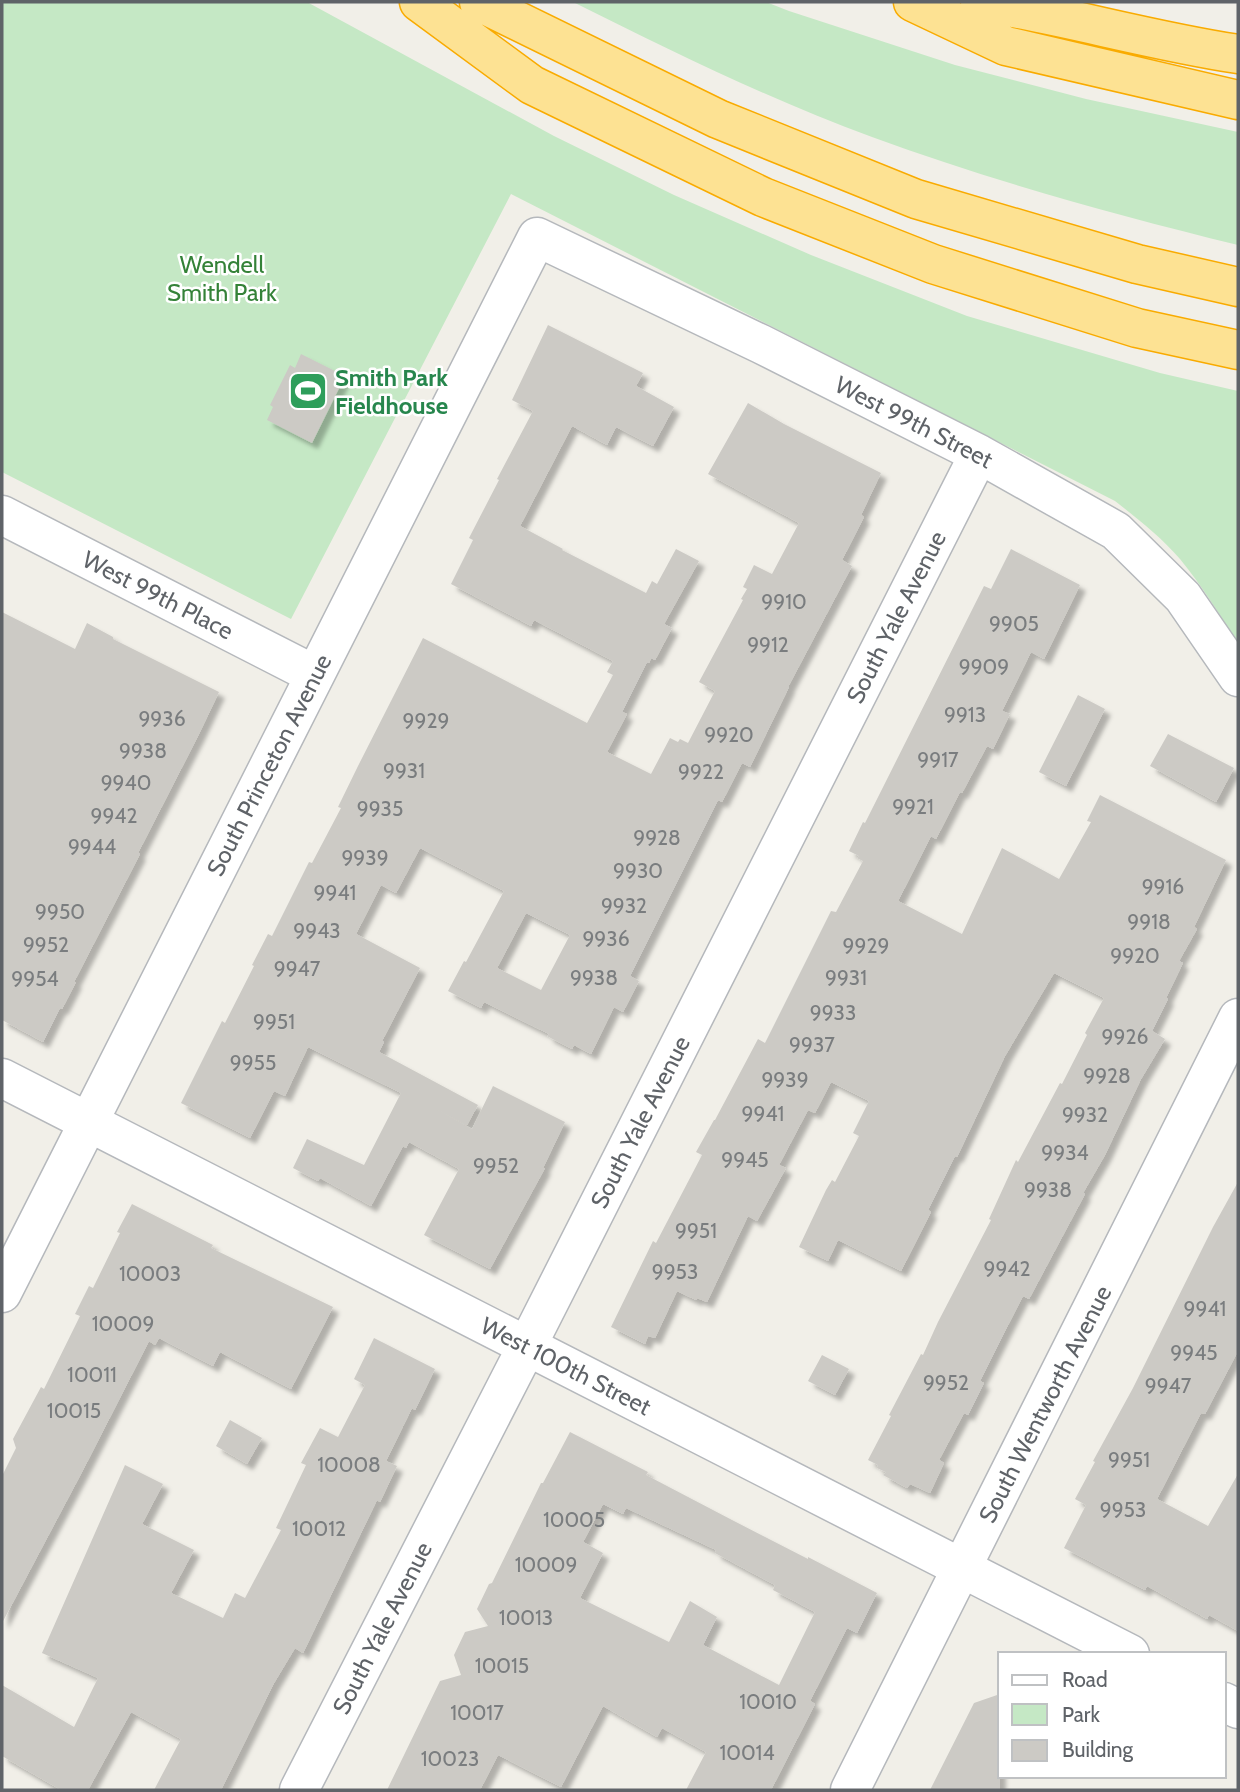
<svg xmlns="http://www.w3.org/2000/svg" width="1240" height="1792" font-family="Cabin,sans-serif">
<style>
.green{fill:#c5e8c5}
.building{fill:#cccac5;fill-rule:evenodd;filter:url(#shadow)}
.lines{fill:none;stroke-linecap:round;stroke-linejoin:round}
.minor-casing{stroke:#b5b8bc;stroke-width:41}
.highway-casing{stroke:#f9ab00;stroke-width:41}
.minor{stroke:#fff;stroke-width:38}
.highway{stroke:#fde293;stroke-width:38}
.labels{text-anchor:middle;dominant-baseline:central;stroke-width:5;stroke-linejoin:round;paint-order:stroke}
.number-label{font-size:21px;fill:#7a7d7f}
.park-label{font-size:24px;fill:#348238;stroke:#fff}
.leisure-label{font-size:24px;font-weight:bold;fill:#27864d;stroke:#fff;text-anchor:start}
.street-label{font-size:24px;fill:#5f6368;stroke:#fff}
</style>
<defs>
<filter id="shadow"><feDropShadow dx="6" dy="6" stdDeviation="2" flood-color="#0004"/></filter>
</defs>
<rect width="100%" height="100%" fill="#f1efe8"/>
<path class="green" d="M 2,2 L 307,2 L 554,136 L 674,195 L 811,255 L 967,316 L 1160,373 L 1238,391 L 1238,644 C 1220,615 1202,586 1180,559 C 1161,537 1138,519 1115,501 L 511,194 L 291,619 L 2,472 Z
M 573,2 L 766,2 L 789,11 L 955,65 L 1086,99 L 1238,132 L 1238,245 C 1115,215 992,181 872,137 C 769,99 671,51 573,2 Z"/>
<path class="building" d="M 548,325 L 643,373 L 636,386 L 674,407 L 653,446 L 616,427 L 607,445 L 572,426 L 520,526 L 563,549 L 562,550 L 646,593 L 652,581 L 657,584 L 676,549 L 699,561 L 664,624 L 672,628 L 655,660 L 651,658 L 649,663 L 647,662 L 622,712 L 627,714 L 607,752 L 651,774 L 670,738 L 678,742 L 680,739 L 688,743 L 715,691 L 699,682 L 743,600 L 741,599 L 747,589 L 743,587 L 754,565 L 772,574 L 799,523 L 708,474 L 748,403 L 784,424 L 881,473 L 861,515 L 864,517 L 842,560 L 852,566 L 788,687 L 789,687 L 750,767 L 742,763 L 722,802 L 718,800 L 630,976 L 639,981 L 623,1012 L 614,1007 L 591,1054 L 574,1045 L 572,1049 L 547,1036 L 549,1034 L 484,1002 L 481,1008 L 448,991 L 464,961 L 466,962 L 504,891 L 420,848 L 396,893 L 381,885 L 357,932 L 356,934 L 420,968 L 382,1041 L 384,1042 L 379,1052 L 478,1105 L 467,1125 L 434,1108 L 472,1129 L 493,1086 L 565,1122 L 543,1168 L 545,1168 L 490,1269 L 424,1235 L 459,1169 L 409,1142 L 406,1148 L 403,1146 L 371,1206 L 320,1178 L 318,1181 L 293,1168 L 307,1139 L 364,1165 L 401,1093 L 308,1047 L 285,1096 L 274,1091 L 250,1138 L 181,1103 L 222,1021 L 225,1023 L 254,966 L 252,965 L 268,934 L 272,936 L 309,862 L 312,863 L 341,808 L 338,807 L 358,766 L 423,638 L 587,723 L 613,675 L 607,672 L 613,661 L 534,620 L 531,626 L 451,584 L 473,540 L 469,538 L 499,480 L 497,479 L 533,411 L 512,400 ZM 526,913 L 570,935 L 541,990 L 497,968 Z
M 301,354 L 345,376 L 312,443 L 267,420 L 273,407 L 270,405 L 290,365 L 295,368 Z
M 1011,549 L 1080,585 L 1044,659 L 1031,652 L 1002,711 L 1010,714 L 993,749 L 987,746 L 962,793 L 960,792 L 936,839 L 931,836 L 898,901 L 962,934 L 1002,848 L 1059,879 L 1091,822 L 1087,821 L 1100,795 L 1226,860 L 1194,927 L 1197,929 L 1179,961 L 1183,963 L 1166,998 L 1168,999 L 1152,1031 L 1165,1039 L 1141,1079 L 1105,1155 L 1083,1193 L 1085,1194 L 1029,1299 L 1023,1296 L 1005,1331 L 980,1381 L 984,1383 L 968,1415 L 964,1413 L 939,1460 L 944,1463 L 930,1493 L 910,1484 L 907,1488 L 883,1475 L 886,1472 L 877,1468 L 878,1465 L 868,1460 L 891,1416 L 889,1415 L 921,1354 L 923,1355 L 938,1322 L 991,1220 L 989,1219 L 1016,1160 L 1018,1162 L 1060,1083 L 1062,1084 L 1087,1035 L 1085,1033 L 1104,998 L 1054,973 L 1005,1056 L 957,1157 L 955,1156 L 928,1210 L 931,1212 L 901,1271 L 838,1240 L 828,1261 L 799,1247 L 826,1190 L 832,1180 L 835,1182 L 859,1136 L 853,1133 L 869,1101 L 831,1082 L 815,1113 L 808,1110 L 779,1165 L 786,1168 L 757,1221 L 748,1216 L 707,1302 L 697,1298 L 696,1300 L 677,1291 L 655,1338 L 648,1336 L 645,1344 L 611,1327 L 653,1241 L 656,1243 L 702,1155 L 696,1152 L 714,1120 L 715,1120 L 758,1039 L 765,1043 L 831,911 L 836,912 L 863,861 L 857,858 L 859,856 L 849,851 L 863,822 L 865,823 L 984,586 L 991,589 Z
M 2,612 L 75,649 L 87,623 L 113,637 L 113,639 L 219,692 L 198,736 L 138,853 L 140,854 L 74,982 L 76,982 L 62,1009 L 60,1008 L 43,1042 L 2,1020 Z
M 1078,695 L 1105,709 L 1066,786 L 1039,772 Z
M 1168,734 L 1234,768 L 1216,802 L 1150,766 Z
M 1238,1182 L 1238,1351 L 1205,1414 L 1201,1413 L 1157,1499 L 1208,1526 L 1238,1474 L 1238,1631 L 1209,1615 L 1207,1619 L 1147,1586 L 1145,1590 L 1064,1548 L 1086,1505 L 1075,1499 L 1095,1462 L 1093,1461 L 1133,1388 L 1213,1227 Z
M 132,1204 L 213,1245 L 211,1248 L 333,1307 L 291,1389 L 220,1352 L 213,1366 L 159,1338 L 155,1345 L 149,1341 L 83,1470 L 2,1623 L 2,1476 L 16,1448 L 13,1439 L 41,1387 L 44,1389 L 80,1316 L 75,1314 L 89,1286 L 93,1288 L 120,1233 L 117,1232 Z
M 374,1338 L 435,1369 L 415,1410 L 412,1408 L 386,1461 L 397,1466 L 380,1502 L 377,1500 L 303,1653 L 295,1648 L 274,1683 L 221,1790 L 154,1790 L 181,1739 L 131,1712 L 88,1790 L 61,1790 L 2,1756 L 2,1685 L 74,1727 L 98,1678 L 42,1653 L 125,1465 L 163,1484 L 142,1524 L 194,1550 L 171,1593 L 223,1618 L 235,1593 L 245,1598 L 281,1530 L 276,1528 L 306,1465 L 301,1463 L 320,1428 L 338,1437 L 365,1385 L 354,1379 Z
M 822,1355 L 849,1369 L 835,1395 L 808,1381 Z
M 230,1420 L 262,1438 L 247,1464 L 216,1446 Z
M 570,1432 L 648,1472 L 646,1475 L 732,1520 L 808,1559 L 808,1557 L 877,1593 L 857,1633 L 847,1628 L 810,1701 L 815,1704 L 771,1790 L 686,1790 L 706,1752 L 662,1728 L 657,1737 L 603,1706 L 561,1787 L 498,1755 L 480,1790 L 387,1790 L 440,1681 L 461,1675 L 454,1655 L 465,1632 L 488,1626 L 477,1609 L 489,1584 L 492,1583 L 541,1483 L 543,1483 ZM 603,1504 L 623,1514 L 626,1508 L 716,1550 L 715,1553 L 775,1585 L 773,1590 L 815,1612 L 779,1685 L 703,1645 L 717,1617 L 690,1601 L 669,1642 L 580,1598 L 603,1553 L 583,1542 Z
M 1000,1694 L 1000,1790 L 930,1790 L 974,1703 Z"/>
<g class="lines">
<g class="minor-casing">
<path id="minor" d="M 2,515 L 315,675
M 2,1078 L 1130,1654
M 2,1293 L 537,237 L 761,344 L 979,454 L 1116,531 L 1183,597 L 1238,677
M 1224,1702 L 1238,1709
M 299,1790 L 527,1346 L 979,454
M 850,1790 L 1238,1018"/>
</g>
<g class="highway-casing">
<path id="highway" d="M 419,2 L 532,85 L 763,197 L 933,264 L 1137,328 L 1238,350
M 479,2 L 718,119 L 916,199 L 1137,264 L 1238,287
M 913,2 L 1006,46 L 1238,100
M 980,2 C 1067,16 1151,41 1238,54"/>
</g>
<use href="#minor" class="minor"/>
<use href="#highway" class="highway"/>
</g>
<defs>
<g id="stadium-square" transform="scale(2.0125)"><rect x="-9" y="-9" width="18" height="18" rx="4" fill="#2e9e5b" stroke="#fff"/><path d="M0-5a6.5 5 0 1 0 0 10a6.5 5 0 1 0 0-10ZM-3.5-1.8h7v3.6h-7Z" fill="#fff"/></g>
</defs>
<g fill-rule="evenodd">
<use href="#stadium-square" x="308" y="391"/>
</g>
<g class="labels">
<g class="number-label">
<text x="784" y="601">9910</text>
<text x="1014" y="623">9905</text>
<text x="768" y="644">9912</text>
<text x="984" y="666">9909</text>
<text x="965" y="714">9913</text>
<text x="162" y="718">9936</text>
<text x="426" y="720">9929</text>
<text x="729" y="734">9920</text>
<text x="143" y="750">9938</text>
<text x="938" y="759">9917</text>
<text x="404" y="770">9931</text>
<text x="701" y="771">9922</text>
<text x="126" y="782">9940</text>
<text x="913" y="806">9921</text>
<text x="380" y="808">9935</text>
<text x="114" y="815">9942</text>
<text x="657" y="837">9928</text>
<text x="92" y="846">9944</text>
<text x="365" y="857">9939</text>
<text x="638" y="870">9930</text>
<text x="1163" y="886">9916</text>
<text x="335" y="892">9941</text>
<text x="624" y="905">9932</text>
<text x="60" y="911">9950</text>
<text x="1149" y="921">9918</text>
<text x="317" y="930">9943</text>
<text x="606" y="938">9936</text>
<text x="46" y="944">9952</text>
<text x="866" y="945">9929</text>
<text x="1135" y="955">9920</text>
<text x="297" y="968">9947</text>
<text x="594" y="977">9938</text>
<text x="846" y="977">9931</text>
<text x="35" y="978">9954</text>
<text x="833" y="1012">9933</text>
<text x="274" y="1021">9951</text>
<text x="1125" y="1036">9926</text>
<text x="812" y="1044">9937</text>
<text x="253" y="1062">9955</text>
<text x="1107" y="1075">9928</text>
<text x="785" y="1079">9939</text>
<text x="763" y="1113">9941</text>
<text x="1085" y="1114">9932</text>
<text x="1065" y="1152">9934</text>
<text x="745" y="1159">9945</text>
<text x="496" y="1165">9952</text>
<text x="1048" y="1189">9938</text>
<text x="696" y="1230">9951</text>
<text x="1007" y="1268">9942</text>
<text x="675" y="1271">9953</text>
<text x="150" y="1273">10003</text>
<text x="1205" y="1308">9941</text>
<text x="123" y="1323">10009</text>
<text x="1194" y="1352">9945</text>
<text x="92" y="1374">10011</text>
<text x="946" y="1382">9952</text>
<text x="1168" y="1385">9947</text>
<text x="74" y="1410">10015</text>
<text x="1129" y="1459">9951</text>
<text x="349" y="1464">10008</text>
<text x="1123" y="1509">9953</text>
<text x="574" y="1519">10005</text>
<text x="319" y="1528">10012</text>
<text x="546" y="1564">10009</text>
<text x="526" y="1617">10013</text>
<text x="502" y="1665">10015</text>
<text x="768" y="1701">10010</text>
<text x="477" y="1712">10017</text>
<text x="747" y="1752">10014</text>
<text x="450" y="1758">10023</text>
</g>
<g class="park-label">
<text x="222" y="264">Wendell<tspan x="222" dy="28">Smith Park</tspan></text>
</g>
<g class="leisure-label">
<text x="335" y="377">Smith Park<tspan x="335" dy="28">Fieldhouse</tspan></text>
</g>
<g class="street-label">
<text transform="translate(914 422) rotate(27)">West 99th Street</text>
<text transform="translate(158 595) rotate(27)">West 99th Place</text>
<text transform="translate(896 617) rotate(-63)">South Yale Avenue</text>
<text transform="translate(269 765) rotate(-63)">South Princeton Avenue</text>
<text transform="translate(640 1122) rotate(-63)">South Yale Avenue</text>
<text transform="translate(566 1366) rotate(27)">West 100th Street</text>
<text transform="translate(1045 1404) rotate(-63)">South Wentworth Avenue</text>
<text transform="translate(382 1628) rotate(-63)">South Yale Avenue</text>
</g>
</g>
<rect width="1240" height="1792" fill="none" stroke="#5f6368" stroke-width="7"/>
<rect x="998" y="1652" width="228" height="126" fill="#ffffff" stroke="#bfc1c3" stroke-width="2"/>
<rect x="1012" y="1675" width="35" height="10" fill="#ffffff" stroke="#bfc1c3" stroke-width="2"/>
<text x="1062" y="1687" font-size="21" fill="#5f6368">Road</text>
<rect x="1012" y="1704" width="35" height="21" fill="#c5e8c5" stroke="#bfc1c3" stroke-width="2"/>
<text x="1062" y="1722" font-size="21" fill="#5f6368">Park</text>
<rect x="1012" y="1740" width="35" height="21" fill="#cccac5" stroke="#bfc1c3" stroke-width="2"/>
<text x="1062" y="1757" font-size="21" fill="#5f6368">Building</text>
</svg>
